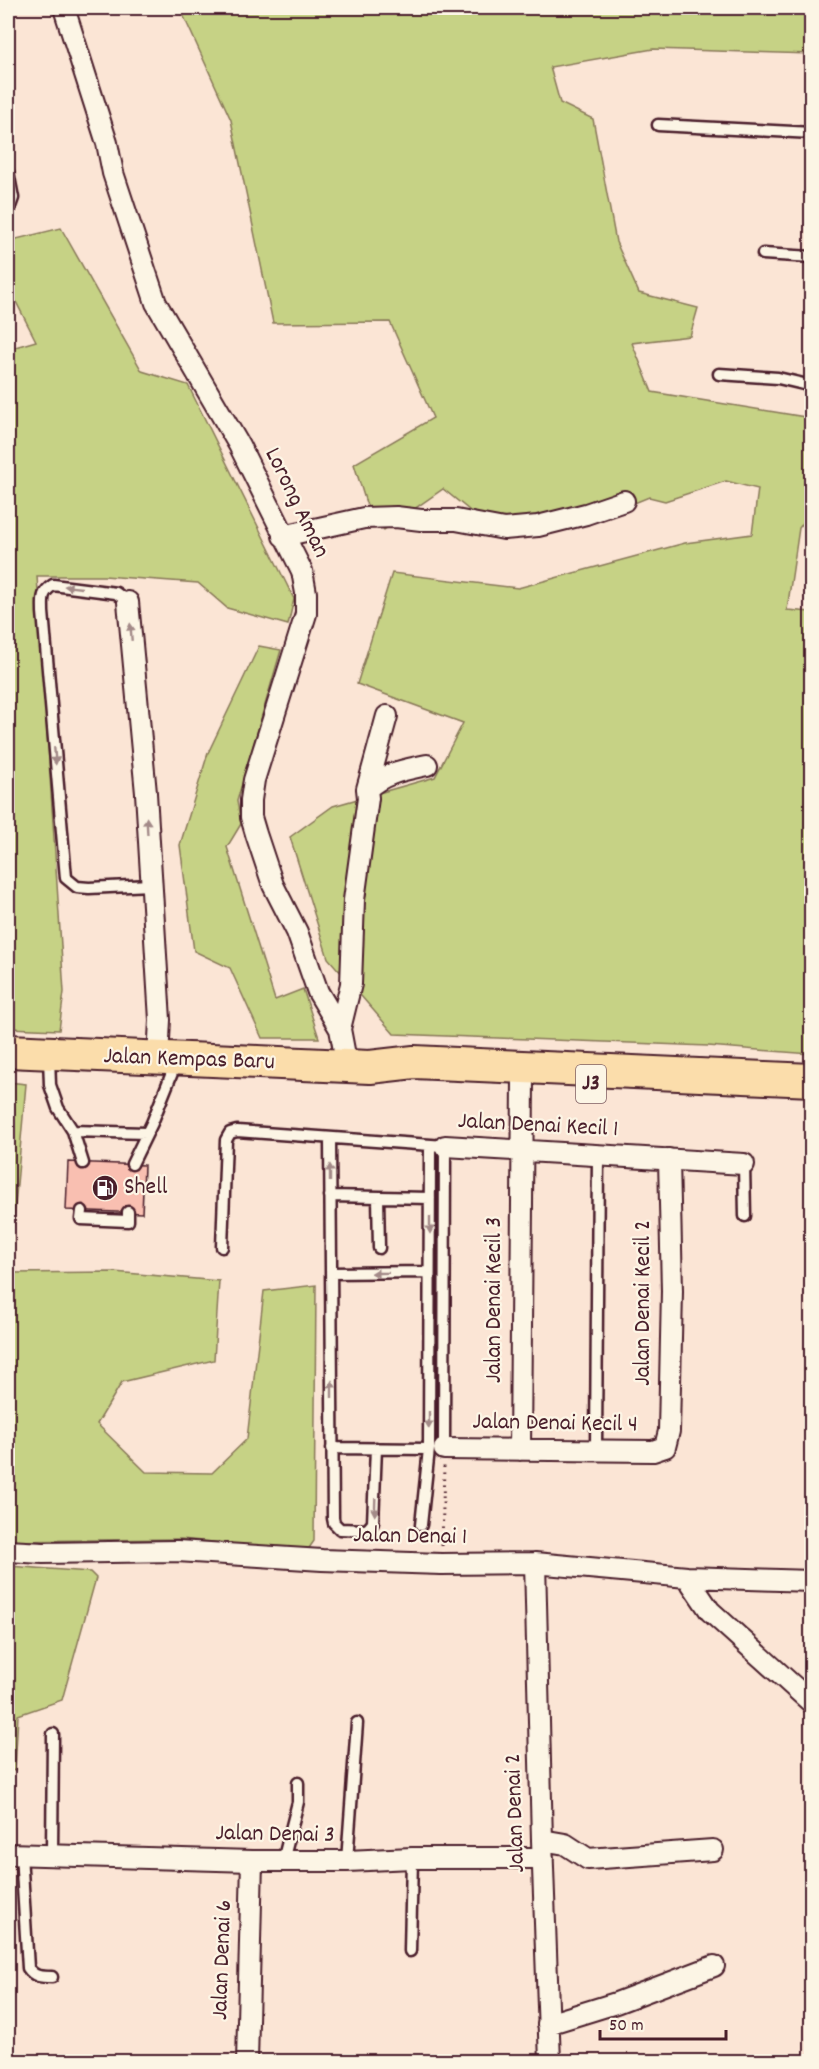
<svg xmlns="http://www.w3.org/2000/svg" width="819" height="2069" font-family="Dekko,sans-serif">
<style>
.green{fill:#c6d285;stroke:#887858;stroke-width:1.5}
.shadow{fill:#0003}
.building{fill:#f9bfb1;stroke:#4a1f2b;stroke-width:1.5}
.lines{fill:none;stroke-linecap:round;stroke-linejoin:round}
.lane-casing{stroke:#4a1f2b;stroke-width:15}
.street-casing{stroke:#4a1f2b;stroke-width:24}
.primary-casing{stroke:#4a1f2b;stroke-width:36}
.path{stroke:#4a1f2b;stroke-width:3;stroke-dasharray:1.5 4.5;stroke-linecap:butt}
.lane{stroke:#fcf5e5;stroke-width:10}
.street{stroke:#fcf5e5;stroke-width:20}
.primary{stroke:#fbddab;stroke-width:32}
.oneway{fill:#a38a88}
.labels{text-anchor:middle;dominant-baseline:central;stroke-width:4.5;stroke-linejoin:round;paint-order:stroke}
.shield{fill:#fcf5e5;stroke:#7f5f63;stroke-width:1.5}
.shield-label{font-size:22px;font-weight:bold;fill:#4a1f2b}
.street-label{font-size:24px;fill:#4a1f2b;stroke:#fcf5e5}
.poi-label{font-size:24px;fill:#4a1f2b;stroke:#fcf5e5;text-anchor:start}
</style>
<rect width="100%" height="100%" fill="#fbe5d5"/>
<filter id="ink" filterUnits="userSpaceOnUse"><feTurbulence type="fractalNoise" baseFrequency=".0167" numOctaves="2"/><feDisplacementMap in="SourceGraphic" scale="12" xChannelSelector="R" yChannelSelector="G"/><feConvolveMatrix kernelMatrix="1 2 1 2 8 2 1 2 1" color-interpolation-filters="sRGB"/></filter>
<g filter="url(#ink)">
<path class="green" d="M 180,8 L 811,8 L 811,54 L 653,49 L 550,67 L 560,103 L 593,119 L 616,242 L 639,293 L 698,308 L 690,336 L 632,343 L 652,392 L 811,418 L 811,513 L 799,528 L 787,610 L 811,612 L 811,1054 L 708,1046 L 394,1034 L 328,958 L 290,837 L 333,806 L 435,777 L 463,723 L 357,684 L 392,573 L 518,588 L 685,543 L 752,534 L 758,489 L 726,481 L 665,501 L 649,497 L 610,513 L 479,530 L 469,510 L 443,489 L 384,530 L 366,503 L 354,464 L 433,418 L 390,322 L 273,323 L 231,120 Z
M 61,228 L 142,371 L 188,385 L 294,599 L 288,625 L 227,608 L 198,583 L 104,576 L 37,576 L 64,992 L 59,1030 L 8,1028 L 8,349 L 36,341 L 8,286 L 8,241 Z
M 259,646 L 281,650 L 237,801 L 241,824 L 227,847 L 275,1000 L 303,989 L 319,1038 L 262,1038 L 230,968 L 194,951 L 180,845 L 208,753 Z
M 8,1082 L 26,1084 L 9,1273 L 114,1272 L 219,1281 L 214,1360 L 122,1382 L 97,1424 L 146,1472 L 212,1473 L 247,1439 L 264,1291 L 316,1285 L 314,1541 L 307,1551 L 181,1539 L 8,1541 Z
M 8,1566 L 90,1572 L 96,1578 L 62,1700 L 18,1715 L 15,1770 L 8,1772 Z"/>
<path class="shadow" d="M 143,1166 L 145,1167 L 143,1213 L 68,1209 Z"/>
<path class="building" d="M 68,1162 L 144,1165 L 142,1213 L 66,1210 Z"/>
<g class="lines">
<g class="lane-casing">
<path id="lane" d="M 658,125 L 812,133
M 8,172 L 13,198 L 8,212
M 763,254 L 812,257
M 719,374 L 778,378 L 812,386
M 128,602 L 116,593 L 53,585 C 41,593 43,599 43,612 L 66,878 L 77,887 L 89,888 L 150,885
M 49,1057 L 50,1085 L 58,1108 L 73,1131 L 83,1163
M 73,1131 L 146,1133
M 330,1139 L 333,1518 L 334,1523 L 340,1529 L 367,1530 L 373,1523 L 376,1448
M 132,1164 L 152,1123 L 176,1063
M 744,1164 L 745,1216
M 330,1196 L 430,1198
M 378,1197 L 379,1248
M 82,1211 L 81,1219 L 128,1221 L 128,1212
M 222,1247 L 226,1140 L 230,1133 L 237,1131 L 445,1146 L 444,1449
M 331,1273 L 429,1272
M 332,1448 L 429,1449
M 596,1450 L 598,1155
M 421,1525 L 429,1449 L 430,1145
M 21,1854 L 28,1968 C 34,1977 41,1977 52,1977
M 52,1854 L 53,1734
M 283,1861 L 298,1802 L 298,1783
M 347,1861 L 357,1723
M 410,1951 L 412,1858"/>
</g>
<g class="street-casing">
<path id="street" d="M 64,8 L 107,143 L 113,173 L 156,303 L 239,445 L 302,571 L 306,593 L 306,614 L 254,780 L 251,800 L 251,817 L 256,834 L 273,885 L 297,932 L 318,992 L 340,1029 L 347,1066
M 283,536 L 364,518 L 396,517 L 421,520 L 456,520 L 504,529 L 538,526 L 586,514 L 624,501
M 128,602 L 146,793 L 160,1020 L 158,1058
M 367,789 C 384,773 404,770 427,765
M 340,1029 L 351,984 L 354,900 L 368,798 L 367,789 L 387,716
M 445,1146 L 744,1164
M 444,1449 L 653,1451 L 665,1447 L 669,1431 L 672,1291 L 669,1159
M 520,1450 L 523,1080
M 8,1551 L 43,1553 L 177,1551 L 322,1560 L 441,1564 L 535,1563 L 687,1577 L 812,1581
M 535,1563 L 542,1840 L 550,2062
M 687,1577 L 710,1611 L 812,1703
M 542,1840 L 565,1844 L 588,1859 L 713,1850
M 8,1854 L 252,1861 L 347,1861 L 412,1858 L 543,1858
M 548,2024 L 616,2003 L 714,1966
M 247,2062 L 252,1861"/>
</g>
<g class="primary-casing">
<path id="primary" d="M 8,1051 L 347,1066 L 370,1067 L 414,1062 L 812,1080"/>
</g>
<path class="path" d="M 442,1546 L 444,1466"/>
<use href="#lane" class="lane"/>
<use href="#street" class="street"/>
<use href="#primary" class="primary"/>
</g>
<defs><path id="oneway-solid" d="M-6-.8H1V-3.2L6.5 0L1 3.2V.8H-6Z" transform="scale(1.5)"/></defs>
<g class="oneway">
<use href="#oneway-solid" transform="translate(73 587) rotate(-174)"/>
<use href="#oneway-solid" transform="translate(131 632) rotate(-95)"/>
<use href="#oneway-solid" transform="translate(55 756) rotate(85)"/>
<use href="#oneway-solid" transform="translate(147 826) rotate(-93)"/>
<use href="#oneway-solid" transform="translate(330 1173) rotate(-90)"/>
<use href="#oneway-solid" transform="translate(430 1225) rotate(90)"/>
<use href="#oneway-solid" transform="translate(380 1273) rotate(179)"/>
<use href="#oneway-solid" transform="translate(332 1389) rotate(-90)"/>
<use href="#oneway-solid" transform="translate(429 1420) rotate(90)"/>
<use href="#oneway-solid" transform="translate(375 1507) rotate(92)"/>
</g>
</g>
<defs>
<g id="fuel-disc" transform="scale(1.35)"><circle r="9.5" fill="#4a1f2b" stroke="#fcf5e5"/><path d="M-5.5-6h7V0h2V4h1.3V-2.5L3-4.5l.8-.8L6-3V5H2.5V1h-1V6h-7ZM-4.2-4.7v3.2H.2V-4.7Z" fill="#fff"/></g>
</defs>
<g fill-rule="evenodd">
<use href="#fuel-disc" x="105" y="1188"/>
</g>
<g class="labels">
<rect class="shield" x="576" y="1065" width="30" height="38" rx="4.5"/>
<g class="shield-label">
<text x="591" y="1084">J3</text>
</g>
<g class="street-label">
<text transform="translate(296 503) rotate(64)">Lorong Aman</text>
<text transform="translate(189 1060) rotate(2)">Jalan Kempas Baru</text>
<text transform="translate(538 1126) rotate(3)">Jalan Denai Kecil 1</text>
<text transform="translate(495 1300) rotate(-90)">Jalan Denai Kecil 3</text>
<text transform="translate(644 1303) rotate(-90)">Jalan Denai Kecil 2</text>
<text transform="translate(555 1424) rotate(1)">Jalan Denai Kecil 4</text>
<text transform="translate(410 1537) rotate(1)">Jalan Denai 1</text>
<text transform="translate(516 1813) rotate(-92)">Jalan Denai 2</text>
<text transform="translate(275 1835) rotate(1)">Jalan Denai 3</text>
<text transform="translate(223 1960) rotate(-88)">Jalan Denai 6</text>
</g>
<g class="poi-label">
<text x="124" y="1188">Shell</text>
</g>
</g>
<rect width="819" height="2069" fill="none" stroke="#fcf5e5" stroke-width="30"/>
<rect x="15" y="15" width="789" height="2039" fill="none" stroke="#4a1f2b" stroke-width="2" filter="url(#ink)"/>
<path d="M600 2030v9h126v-9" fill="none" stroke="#4a1f2b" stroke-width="3"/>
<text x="609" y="2030" font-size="18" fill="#4a1f2b" stroke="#fcf5e5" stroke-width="4.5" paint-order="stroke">50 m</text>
</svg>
